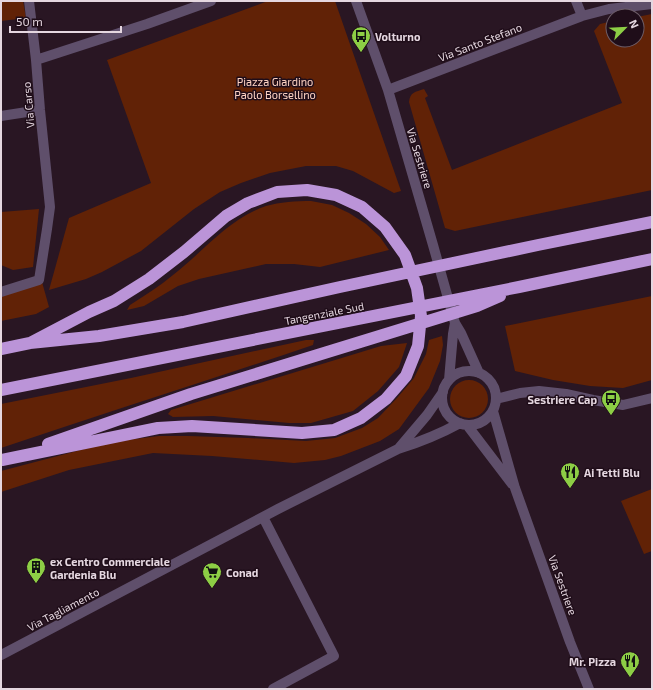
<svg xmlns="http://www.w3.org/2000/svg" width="653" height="690" font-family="'Exo 2',sans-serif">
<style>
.green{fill:#612206}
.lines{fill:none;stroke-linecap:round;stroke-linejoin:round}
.street{stroke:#5f4f6b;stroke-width:10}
.highway{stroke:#bb94d8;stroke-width:12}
.labels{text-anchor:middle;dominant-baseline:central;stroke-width:3;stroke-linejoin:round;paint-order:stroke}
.poi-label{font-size:11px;font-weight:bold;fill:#e5d7e0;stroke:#1f0d19;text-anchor:start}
.street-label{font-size:11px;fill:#e5d7e0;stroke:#1f0d19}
.park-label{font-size:11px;fill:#ffd3c3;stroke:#1f0d19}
</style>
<rect width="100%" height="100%" fill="#291623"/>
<path class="green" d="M 1,1 L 23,1 L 26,18 L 1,21 Z
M 268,1 L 335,1 L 401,191 L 394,193 L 353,171 L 336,166 L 306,166 L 270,173 L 241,183 L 220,192 L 194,209 L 141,251 L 102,272 L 86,279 L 49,290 L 69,218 L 151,183 L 107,60 Z
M 652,14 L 652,190 L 455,231 L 445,228 L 409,102 C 410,92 415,92 424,89 L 428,96 L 425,98 L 452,170 L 622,103 L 594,31 L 600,24 L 613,21 L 613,40 L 637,40 L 637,17 Z
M 311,201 L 332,205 L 349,213 L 366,224 L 380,237 L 389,250 L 320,267 L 294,264 L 266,264 L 199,279 L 178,286 L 144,306 L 127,310 L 130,305 C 145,295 160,286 173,275 C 203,252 228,219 266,206 C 280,202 296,201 311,201 Z
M 39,209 L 33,267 L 13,270 L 1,265 L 1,212 Z
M 42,282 L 49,307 L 36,314 L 1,321 L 1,296 Z
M 652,296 L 652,380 L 623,388 L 590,386 L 553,380 L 515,371 L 505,326 Z
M 442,336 L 443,345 L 440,361 L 429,388 L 399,429 L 380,441 L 341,456 L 325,460 L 294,463 L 212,456 L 153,453 L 69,470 L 1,492 L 1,471 L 111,442 L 159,436 L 188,436 L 248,438 L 306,441 L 335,438 L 362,428 L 378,418 L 397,398 L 414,378 L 426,354 L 429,340 Z
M 306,340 L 314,340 L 313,345 C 209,380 105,413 1,448 L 1,404 L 131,378 Z
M 407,343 L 399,367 L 378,391 L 353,411 L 311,423 L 289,423 L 213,416 L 173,417 L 168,414 L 171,410 L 381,346 Z
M450 399a19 19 0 1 1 38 0a19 19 0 1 1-38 0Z
M 652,489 L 652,551 L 644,554 L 621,501 Z"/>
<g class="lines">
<path class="street" d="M 356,1 L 388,90 L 433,245 L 455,323 L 461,333 L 479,373
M 576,1 L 582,16
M 36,60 L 147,24 L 211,1
M 388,90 L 582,16 L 609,9 L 652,4
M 1,116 L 40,110
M 1,292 L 39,280 L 47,229 L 50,207 L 40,110 L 36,60 L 29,1
M442 398a27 27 0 1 1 54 0a27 27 0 1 1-54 0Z
M 449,380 L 453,334 L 455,323
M 496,399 L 520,393 L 539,391 L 566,394 L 593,400 L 623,405 L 652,398
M 493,411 L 515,488 L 570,642 L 589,689
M 467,425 L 512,484
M 399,448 L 427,415 L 443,392
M 263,517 L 334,656 L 273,689
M 1,655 L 278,509 L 398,449 C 420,442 440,434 460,423"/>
<path class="highway" d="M 1,349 L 30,343 L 99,336 L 183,322 L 340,287 L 538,245 L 652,222
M 1,390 L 519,287 L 652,259
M 48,444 L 191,394 L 477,306 L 500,296
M 2,460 L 158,428 L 192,426 L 302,433 L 334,430 L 361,418 L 386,399 L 406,376 L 418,346 L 421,316 L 417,288 L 405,255 L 385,227 L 362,207 L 336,195 L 307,190 L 277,192 L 248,203 L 226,216 L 184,252 L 149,279 L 114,301 L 89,312 L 30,343"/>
</g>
<defs>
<g id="bus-pin" transform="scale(1)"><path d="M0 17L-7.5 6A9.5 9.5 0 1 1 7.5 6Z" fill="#8dce45" stroke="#1f0d19"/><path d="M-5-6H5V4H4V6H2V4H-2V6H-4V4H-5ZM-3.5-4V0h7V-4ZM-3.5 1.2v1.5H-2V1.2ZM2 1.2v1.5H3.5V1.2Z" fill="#111"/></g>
<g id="restaurant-pin" transform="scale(1)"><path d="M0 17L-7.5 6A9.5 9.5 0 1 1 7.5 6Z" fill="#8dce45" stroke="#1f0d19"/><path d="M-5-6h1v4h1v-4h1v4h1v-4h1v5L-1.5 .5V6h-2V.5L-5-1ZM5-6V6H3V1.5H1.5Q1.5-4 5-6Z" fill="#111"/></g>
<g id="building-pin" transform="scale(1)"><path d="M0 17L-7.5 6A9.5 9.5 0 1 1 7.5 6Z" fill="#8dce45" stroke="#1f0d19"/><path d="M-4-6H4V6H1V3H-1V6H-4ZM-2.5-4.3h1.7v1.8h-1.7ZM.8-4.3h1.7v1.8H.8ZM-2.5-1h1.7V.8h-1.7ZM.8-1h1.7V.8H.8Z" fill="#111"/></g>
<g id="supermarket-pin" transform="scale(1)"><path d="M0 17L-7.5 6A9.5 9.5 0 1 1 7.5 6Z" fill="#8dce45" stroke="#1f0d19"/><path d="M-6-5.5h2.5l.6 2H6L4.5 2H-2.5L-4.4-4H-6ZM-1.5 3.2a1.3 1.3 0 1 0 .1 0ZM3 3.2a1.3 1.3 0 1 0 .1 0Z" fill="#111"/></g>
</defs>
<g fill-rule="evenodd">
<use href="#bus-pin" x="361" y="36"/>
<use href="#bus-pin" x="611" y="399"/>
<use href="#restaurant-pin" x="570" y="472"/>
<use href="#building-pin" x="36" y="567"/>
<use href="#supermarket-pin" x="212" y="572"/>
<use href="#restaurant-pin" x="630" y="661"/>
</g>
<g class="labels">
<g class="poi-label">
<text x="375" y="36">Volturno</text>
<text x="597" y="399" text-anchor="end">Sestriere Cap</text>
<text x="584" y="472">Ai Tetti Blu</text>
<text x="50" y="561">ex Centro Commerciale<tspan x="50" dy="13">Gardenia Blu</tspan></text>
<text x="226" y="572">Conad</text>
<text x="616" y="661" text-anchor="end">Mr. Pizza</text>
</g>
<g class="street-label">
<text transform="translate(480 42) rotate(-21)">Via Santo Stefano</text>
<text transform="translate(28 105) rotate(-95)">Via Carso</text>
<text transform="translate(420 158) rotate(73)">Via Sestriere</text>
<text transform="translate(324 313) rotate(-11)">Tangenziale Sud</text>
<text transform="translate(563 585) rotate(70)">Via Sestriere</text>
<text transform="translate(63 609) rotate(-28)">Via Tagliamento</text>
</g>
<g class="park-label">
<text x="275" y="81">Piazza Giardino<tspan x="275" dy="13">Paolo Borsellino</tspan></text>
</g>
</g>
<rect width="653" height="690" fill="none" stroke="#e5d7e0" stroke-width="4"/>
<g transform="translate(625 28) rotate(66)"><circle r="19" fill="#1f0d19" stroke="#6e5e69"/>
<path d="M0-3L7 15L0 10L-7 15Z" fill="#8dce45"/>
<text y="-6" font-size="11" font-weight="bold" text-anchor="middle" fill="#e5d7e0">N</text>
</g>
<path d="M10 26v6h111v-6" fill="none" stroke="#e5d7e0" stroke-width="2"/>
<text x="16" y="26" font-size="12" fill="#e5d7e0" stroke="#1f0d19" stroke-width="3" paint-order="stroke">50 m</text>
</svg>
